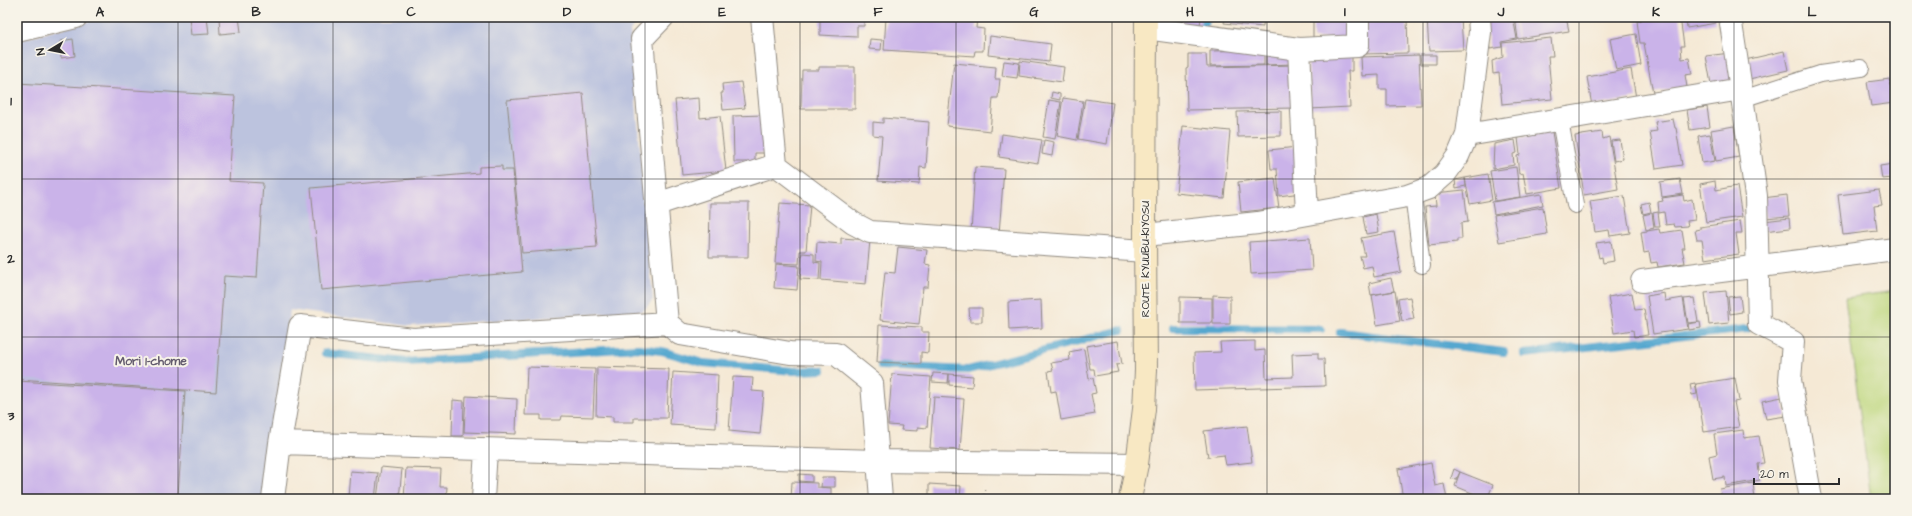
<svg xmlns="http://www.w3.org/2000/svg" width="1912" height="516" font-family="'Architects Daughter',sans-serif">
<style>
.industrial{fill:#bcc3de}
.green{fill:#bdd77c;stroke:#748154}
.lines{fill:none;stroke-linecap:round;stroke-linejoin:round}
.stream{stroke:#54a7cf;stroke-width:8}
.building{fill:#cab3e9}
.lane-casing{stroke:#908a80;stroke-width:18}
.street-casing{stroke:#908a80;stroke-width:24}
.secondary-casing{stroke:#908a80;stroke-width:24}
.path{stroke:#908a80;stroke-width:2.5;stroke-dasharray:1 3;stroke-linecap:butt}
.lane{stroke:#fff;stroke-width:16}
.street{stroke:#fff;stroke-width:22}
.secondary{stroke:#f8e8c3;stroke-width:22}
.grid{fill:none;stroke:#2b2b2b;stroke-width:1;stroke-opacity:0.55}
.labels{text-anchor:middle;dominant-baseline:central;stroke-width:4;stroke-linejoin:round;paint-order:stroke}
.street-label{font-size:11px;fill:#2b2b2b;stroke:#f7f3e8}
.neighbourhood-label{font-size:12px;font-weight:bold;fill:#635b6e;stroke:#f7f3e8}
.neatline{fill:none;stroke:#2b2b2b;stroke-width:1.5}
.grid-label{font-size:13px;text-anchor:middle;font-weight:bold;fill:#2b2b2b}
</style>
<rect width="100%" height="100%" fill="#f7f3e8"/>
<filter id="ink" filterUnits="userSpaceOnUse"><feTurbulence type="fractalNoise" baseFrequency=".025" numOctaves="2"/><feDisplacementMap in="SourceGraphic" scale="8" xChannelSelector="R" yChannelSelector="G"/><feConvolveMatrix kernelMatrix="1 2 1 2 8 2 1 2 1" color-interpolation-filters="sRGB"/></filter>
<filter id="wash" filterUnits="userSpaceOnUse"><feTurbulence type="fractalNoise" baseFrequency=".012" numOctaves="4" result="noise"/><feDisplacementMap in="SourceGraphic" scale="16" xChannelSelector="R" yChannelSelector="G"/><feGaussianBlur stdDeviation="0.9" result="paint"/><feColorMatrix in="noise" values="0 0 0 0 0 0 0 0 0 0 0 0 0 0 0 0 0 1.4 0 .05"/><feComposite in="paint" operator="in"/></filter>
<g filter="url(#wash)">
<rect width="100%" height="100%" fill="#f5e9d5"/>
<path class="industrial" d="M 105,17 L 641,17 L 630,31 L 653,300 L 643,311 L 410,326 L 290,310 L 264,499 L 17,499 L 17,41 Z"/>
<path class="green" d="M 1895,291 L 1895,499 L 1871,499 L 1845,298 Z"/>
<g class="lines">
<path class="stream" d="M 1204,24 L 1206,17
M 1173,328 L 1321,329
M 1340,332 L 1504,352
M 325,353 L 406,362 L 638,348 L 662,351 L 703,363 L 794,371 L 822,370
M 1524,354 L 1747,329
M 881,366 L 968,370 L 1121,330"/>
</g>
<g id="blocks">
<path class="building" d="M 189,17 L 207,17 L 209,34 L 191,35 Z
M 219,17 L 239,17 L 241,32 L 220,34 Z
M 820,17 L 864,17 L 864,26 L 857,26 L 857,37 L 820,35 Z
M 886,17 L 977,17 L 976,28 L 984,29 L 983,51 L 975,51 L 974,56 L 884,50 Z
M 1183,17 L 1201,17 L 1200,26 L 1182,23 Z
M 1225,17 L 1264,17 L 1263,27 L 1224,23 Z
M 1313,17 L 1349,17 L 1348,39 L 1313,38 Z
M 1363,17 L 1407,17 L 1408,53 L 1364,54 Z
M 1461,17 L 1463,50 L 1429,51 L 1427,18 Z
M 1485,17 L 1513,17 L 1517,39 L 1501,42 L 1502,47 L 1490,49 Z
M 1515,17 L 1566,17 L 1569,31 L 1518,39 Z
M 1640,17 L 1680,17 L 1684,46 L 1681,46 L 1682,59 L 1689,58 L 1692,74 L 1685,75 L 1687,87 L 1653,93 L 1644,43 L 1640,43 L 1637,21 L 1641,21 Z
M 1686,17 L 1719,17 L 1719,18 L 1715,18 L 1716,23 L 1687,28 Z
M 1636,34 L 1641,65 L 1616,70 L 1610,39 Z
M 990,36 L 1051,44 L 1049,62 L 988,55 Z
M 1551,38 L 1553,56 L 1548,56 L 1552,99 L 1502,104 L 1499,73 L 1493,74 L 1492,61 L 1503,57 L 1502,43 Z
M 73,39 L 75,56 L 61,58 L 60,41 Z
M 870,39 L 882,40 L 881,50 L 869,49 Z
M 1264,50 L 1264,65 L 1210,66 L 1210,51 Z
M 1784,51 L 1788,70 L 1745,80 L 1741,61 Z
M 1292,53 L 1293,64 L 1266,65 L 1266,54 Z
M 1730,53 L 1734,80 L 1711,84 L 1706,56 Z
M 1188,54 L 1206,54 L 1207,67 L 1294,65 L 1295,108 L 1187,110 L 1186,68 L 1188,67 Z
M 1352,54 L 1352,71 L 1348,71 L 1350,107 L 1310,109 L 1308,55 Z
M 1419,55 L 1421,105 L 1387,106 L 1387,89 L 1379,89 L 1379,75 L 1362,76 L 1361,57 Z
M 1420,55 L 1436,55 L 1436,64 L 1421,64 Z
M 1004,61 L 1019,63 L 1017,78 L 1002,76 Z
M 1020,61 L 1064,67 L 1062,82 L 1019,76 Z
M 954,63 L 996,67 L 995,79 L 1000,79 L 998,98 L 993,98 L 990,131 L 947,126 Z
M 819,67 L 855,67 L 855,109 L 801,109 L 802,70 L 819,70 Z
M 1631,69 L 1636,98 L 1592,106 L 1587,77 Z
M 1890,79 L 1894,103 L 1871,106 L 1867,82 Z
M 741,82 L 745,108 L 723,110 L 721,93 L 723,93 L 722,84 Z
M 17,83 L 235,96 L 229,181 L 263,183 L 257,278 L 224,276 L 216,392 L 17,379 Z
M 1052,92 L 1060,94 L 1060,100 L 1051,98 Z
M 583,93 L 597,247 L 522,253 L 507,100 Z
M 699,98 L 700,118 L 720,116 L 726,171 L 682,175 L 675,100 Z
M 1063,98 L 1083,101 L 1077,140 L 1057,136 Z
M 1085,99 L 1113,103 L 1107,144 L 1078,139 Z
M 1049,100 L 1061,102 L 1055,139 L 1043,137 Z
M 1707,107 L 1710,127 L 1690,130 L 1687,110 Z
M 1281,111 L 1281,136 L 1238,137 L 1237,112 Z
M 764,115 L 765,153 L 755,153 L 755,162 L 734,162 L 733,116 Z
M 883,118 L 929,122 L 926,168 L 920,167 L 919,184 L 878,181 L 882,136 L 873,135 L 873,122 L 883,123 Z
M 1673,119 L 1675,128 L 1676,128 L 1682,165 L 1656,169 L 1650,132 L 1657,131 L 1655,122 Z
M 1183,126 L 1230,131 L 1224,198 L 1176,193 Z
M 1734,126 L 1739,157 L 1716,161 L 1711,130 Z
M 1552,132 L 1561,188 L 1527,194 L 1523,173 L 1519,174 L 1517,156 L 1520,155 L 1518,138 Z
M 1602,132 L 1603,139 L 1609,137 L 1618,189 L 1584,195 L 1575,136 Z
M 1002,134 L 1042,140 L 1038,163 L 999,157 Z
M 1710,134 L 1715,161 L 1702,163 L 1698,136 Z
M 1044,140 L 1054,142 L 1052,156 L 1042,154 Z
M 1515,140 L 1517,153 L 1513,154 L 1514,165 L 1493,169 L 1494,144 Z
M 1620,140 L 1623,159 L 1614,161 L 1611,141 Z
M 1297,147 L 1301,193 L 1279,196 L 1277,169 L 1271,169 L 1269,150 Z
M 1893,164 L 1894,178 L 1882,179 L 1880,166 Z
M 502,166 L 502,170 L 513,170 L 522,272 L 321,290 L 311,188 L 479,173 L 479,167 Z
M 975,167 L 1004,169 L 999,234 L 971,232 Z
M 1516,167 L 1520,197 L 1495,201 L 1490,171 Z
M 1488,174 L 1492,200 L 1470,204 L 1465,178 Z
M 1275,178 L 1279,208 L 1241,212 L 1238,182 Z
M 1465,178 L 1466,186 L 1456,188 L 1455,180 Z
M 1680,179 L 1683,194 L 1662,197 L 1660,182 Z
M 1715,181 L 1716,190 L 1737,186 L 1742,217 L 1706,222 L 1700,184 Z
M 1464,190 L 1468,222 L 1461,223 L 1462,239 L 1457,239 L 1457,242 L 1429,245 L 1425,207 L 1436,206 L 1435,193 Z
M 1879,190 L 1882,205 L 1874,206 L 1877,231 L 1843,235 L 1838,195 Z
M 1541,194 L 1543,205 L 1494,214 L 1492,202 Z
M 1683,195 L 1684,201 L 1692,199 L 1695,220 L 1687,221 L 1688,226 L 1675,227 L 1674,224 L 1666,225 L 1664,212 L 1659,213 L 1658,202 L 1663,201 L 1662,198 Z
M 1787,195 L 1789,216 L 1765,218 L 1763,198 Z
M 1624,196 L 1630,233 L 1610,236 L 1609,230 L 1595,232 L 1590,201 Z
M 1649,202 L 1651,212 L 1643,214 L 1641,204 Z
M 710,203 L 749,203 L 748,257 L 709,257 Z
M 780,203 L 810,205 L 806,251 L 800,251 L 799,264 L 775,263 Z
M 1543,207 L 1547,234 L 1499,242 L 1494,215 Z
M 1658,212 L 1660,227 L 1655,227 L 1653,213 Z
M 1652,213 L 1654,228 L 1646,230 L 1643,215 Z
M 1376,214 L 1379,232 L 1366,234 L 1363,217 Z
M 1789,218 L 1790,228 L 1764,231 L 1763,221 Z
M 1740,221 L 1742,233 L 1736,233 L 1739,254 L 1705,259 L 1702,240 L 1697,240 L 1695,230 L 1700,229 L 1700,227 Z
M 1659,229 L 1660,233 L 1682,230 L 1685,248 L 1682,248 L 1685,263 L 1658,267 L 1657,262 L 1651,263 L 1649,252 L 1644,253 L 1641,232 Z
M 1394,232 L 1401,272 L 1374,277 L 1372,266 L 1363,268 L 1360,256 L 1365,256 L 1361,238 Z
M 841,238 L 870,240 L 866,284 L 821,280 L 822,262 L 816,261 L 817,242 L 841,244 Z
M 1310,238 L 1312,270 L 1251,274 L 1249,242 Z
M 1611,241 L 1614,261 L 1603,263 L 1602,257 L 1599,258 L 1596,243 Z
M 898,247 L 927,250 L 925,264 L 930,265 L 928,287 L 923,287 L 919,324 L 880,320 L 885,272 L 895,273 Z
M 802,253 L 814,254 L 814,262 L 820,263 L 819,280 L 800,279 Z
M 776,264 L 799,266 L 797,290 L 774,288 Z
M 1391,278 L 1394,291 L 1371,295 L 1369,283 Z
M 1395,291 L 1400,321 L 1377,325 L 1372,295 Z
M 1726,291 L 1729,323 L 1709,325 L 1705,293 Z
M 1632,293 L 1635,310 L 1644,309 L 1648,335 L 1634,337 L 1633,330 L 1614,333 L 1608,297 Z
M 1664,293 L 1665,301 L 1683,298 L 1688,329 L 1653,334 L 1647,296 Z
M 1213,295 L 1230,296 L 1230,324 L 1213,324 Z
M 1740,296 L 1742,312 L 1730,314 L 1728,297 Z
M 1180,297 L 1212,298 L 1212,323 L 1180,323 Z
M 1410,297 L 1414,319 L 1402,321 L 1398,299 Z
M 1694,298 L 1698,322 L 1688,323 L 1684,299 Z
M 1041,300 L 1042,328 L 1009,330 L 1008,302 Z
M 969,308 L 982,308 L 982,322 L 970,322 Z
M 1700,322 L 1701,328 L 1689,330 L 1688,324 Z
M 879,325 L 922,327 L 922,332 L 929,332 L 928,353 L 921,352 L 921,364 L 877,362 Z
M 1118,341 L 1122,364 L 1116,365 L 1118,372 L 1095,376 L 1094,369 L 1090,369 L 1086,346 Z
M 1255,341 L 1255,351 L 1265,350 L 1266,378 L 1293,377 L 1292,354 L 1318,353 L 1318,359 L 1324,359 L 1325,386 L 1195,390 L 1194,353 L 1221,352 L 1220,342 Z
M 1084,349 L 1089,379 L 1093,378 L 1096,393 L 1091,394 L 1095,414 L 1061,420 L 1056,391 L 1051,392 L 1048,371 L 1053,370 L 1051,363 L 1070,360 L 1069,352 Z
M 527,367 L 595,369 L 593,417 L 562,416 L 561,420 L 541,420 L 541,415 L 525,415 Z
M 597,367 L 669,369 L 667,418 L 634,418 L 634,422 L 613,422 L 613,417 L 596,416 Z
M 673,372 L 718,375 L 716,428 L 670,425 Z
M 933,373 L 949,374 L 948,383 L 932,382 Z
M 892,374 L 931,377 L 927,428 L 918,427 L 918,431 L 901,430 L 902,426 L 888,425 Z
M 949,374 L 973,376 L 972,387 L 949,385 Z
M 733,377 L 753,378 L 752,391 L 764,392 L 760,434 L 729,431 Z
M 1735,378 L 1739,401 L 1734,402 L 1739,427 L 1704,432 L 1696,384 Z
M 17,381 L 185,391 L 178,496 L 148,494 L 147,499 L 17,499 Z
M 1695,383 L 1697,394 L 1692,395 L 1690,384 Z
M 466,396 L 517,399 L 516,434 L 464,432 Z
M 934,397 L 964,399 L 960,450 L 930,448 Z
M 1782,397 L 1786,416 L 1766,419 L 1762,401 Z
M 453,400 L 464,401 L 463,436 L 452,436 Z
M 1247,426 L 1252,462 L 1226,465 L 1224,455 L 1208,457 L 1204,431 Z
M 1743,430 L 1744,438 L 1759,436 L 1764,463 L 1758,464 L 1760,480 L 1726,486 L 1725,477 L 1713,479 L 1709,456 L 1717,454 L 1714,434 Z
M 1431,463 L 1435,486 L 1444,484 L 1447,499 L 1403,499 L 1398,469 Z
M 381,467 L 402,469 L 399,499 L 377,499 Z
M 406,468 L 441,469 L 440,487 L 447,487 L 446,499 L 404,499 Z
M 1454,469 L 1460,472 L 1456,480 L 1451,478 Z
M 350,471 L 378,473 L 375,499 L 348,497 Z
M 1460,472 L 1493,485 L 1487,499 L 1455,486 Z
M 799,474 L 812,475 L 812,482 L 799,481 Z
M 822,477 L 835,477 L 835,487 L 821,487 Z
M 792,482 L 817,483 L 817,487 L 831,488 L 831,499 L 791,499 Z
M 1753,483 L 1755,499 L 1722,499 L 1720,489 Z
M 929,484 L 961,486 L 960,499 L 929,499 Z"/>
</g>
</g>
<g filter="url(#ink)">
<use href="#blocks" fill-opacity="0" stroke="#908a80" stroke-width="1"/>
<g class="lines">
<g class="lane-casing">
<path id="lane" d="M 1742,99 L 1820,74 L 1861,68
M 1560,120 L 1575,205
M 1413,194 L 1422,265"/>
</g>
<g class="street-casing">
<path id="street" d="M 663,17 L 642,39 L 667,323
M 762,17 L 776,165 L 853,223 L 870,232 L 1145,251
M 1730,17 L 1741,89
M 1146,28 L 1299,49 L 1358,46 L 1358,17
M 17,31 L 76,17
M 1299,49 L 1307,214
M 1467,135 L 1741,89 L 1756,196 L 1759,324 L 1793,342 L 1790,380 L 1811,499
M 657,204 L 776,165
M 1145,235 L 1258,223 L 1407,196 L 1429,188 L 1445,174 L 1458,156 L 1467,135 L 1480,32 L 1479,17
M 1642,281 L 1895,249
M 280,443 L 877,461 L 1137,464
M 273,499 L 280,443 L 300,326 L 413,339 L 667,323 L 680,334 L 790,353 L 836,354 L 872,383 L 881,499
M 483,499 L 486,450"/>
</g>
<g class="secondary-casing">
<path id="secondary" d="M 1130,499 L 1137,464 L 1144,409 L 1146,370 L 1145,235 L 1146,17"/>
</g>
<path class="path" d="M 984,499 L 984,488"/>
<use href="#lane" class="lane"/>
<use href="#street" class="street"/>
<use href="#secondary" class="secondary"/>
</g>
</g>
<path class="grid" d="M 178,17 L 178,499M 333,17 L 333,499M 489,17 L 489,499M 645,17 L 645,499M 800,17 L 800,499M 956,17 L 956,499M 1112,17 L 1112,499M 1267,17 L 1267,499M 1423,17 L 1423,499M 1579,17 L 1579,499M 1734,17 L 1734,499M 17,179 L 1895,179M 17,337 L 1895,337"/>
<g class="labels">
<g class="street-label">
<text transform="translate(1145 259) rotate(-90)">ROUTE KYUUBU-KIYOSU</text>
</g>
<g class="neighbourhood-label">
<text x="151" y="361">Mori 1-chome</text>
</g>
</g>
<rect width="1912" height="516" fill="none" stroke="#f7f3e8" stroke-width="44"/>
<g transform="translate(50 50) rotate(260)" stroke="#f7f3e8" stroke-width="3" paint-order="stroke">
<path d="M0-3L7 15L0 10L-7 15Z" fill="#2b2b2b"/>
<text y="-6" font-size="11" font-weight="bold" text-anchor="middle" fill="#2b2b2b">N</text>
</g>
<path d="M1754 478v6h85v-6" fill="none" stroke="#2b2b2b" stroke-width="2"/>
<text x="1760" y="478" font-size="12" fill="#2b2b2b" stroke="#f7f3e8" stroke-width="3" paint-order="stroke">20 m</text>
<rect x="22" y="22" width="1868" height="472" class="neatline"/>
<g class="grid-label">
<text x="100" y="16">A</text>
<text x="256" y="16">B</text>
<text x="411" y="16">C</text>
<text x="567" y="16">D</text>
<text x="722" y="16">E</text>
<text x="878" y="16">F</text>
<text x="1034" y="16">G</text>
<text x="1190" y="16">H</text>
<text x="1345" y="16">I</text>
<text x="1501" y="16">J</text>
<text x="1656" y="16">K</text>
<text x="1812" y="16">L</text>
<text x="11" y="105">1</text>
<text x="11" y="263">2</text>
<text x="11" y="420">3</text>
</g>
</svg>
